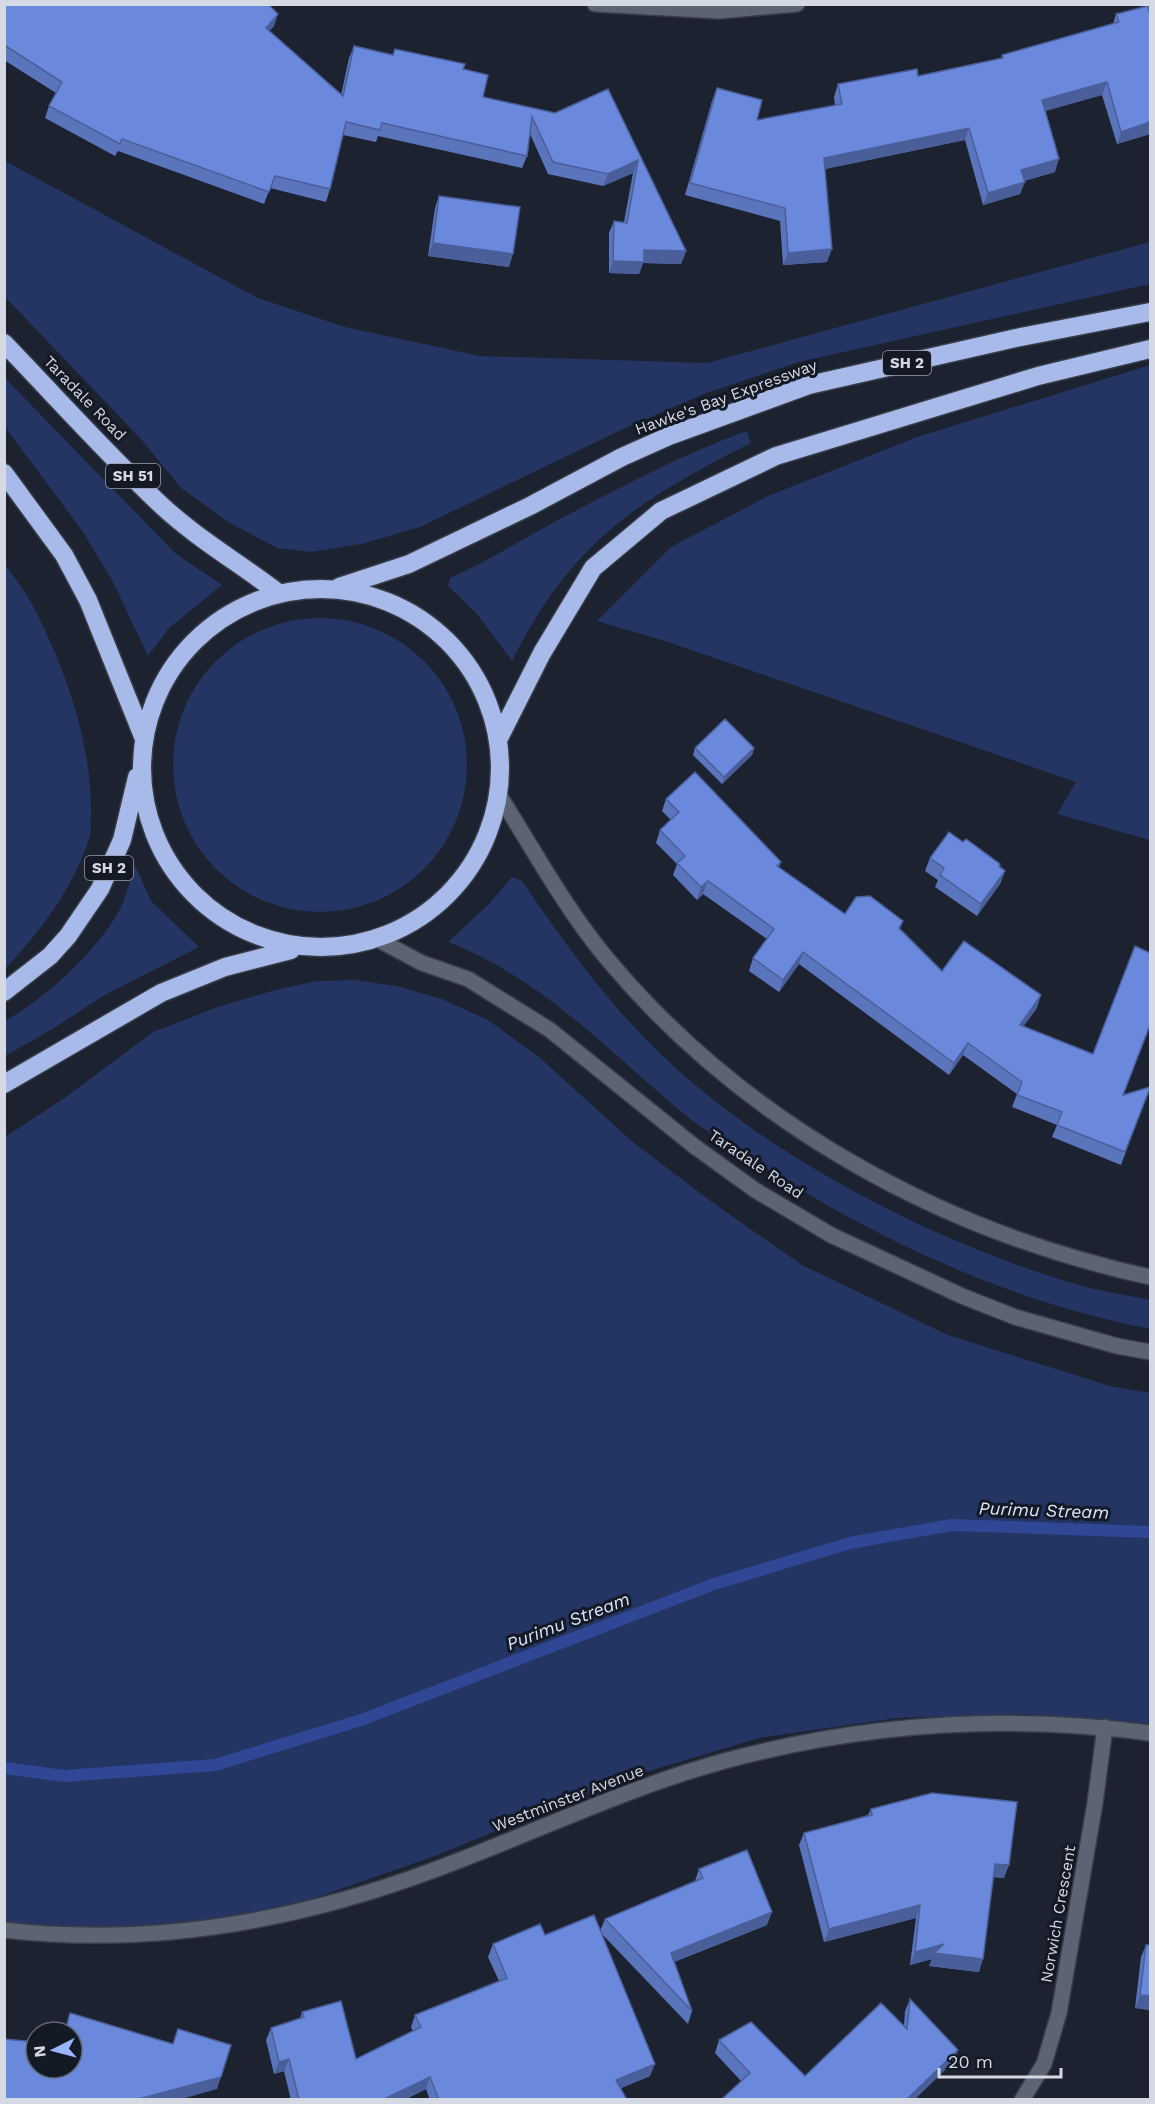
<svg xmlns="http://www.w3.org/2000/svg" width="1155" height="2104" font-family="'Work Sans',sans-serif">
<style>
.grass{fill:#243463}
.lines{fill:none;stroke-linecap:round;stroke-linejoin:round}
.stream{stroke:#2f4794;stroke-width:12}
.street-casing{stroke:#383c48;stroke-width:18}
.secondary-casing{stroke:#383c48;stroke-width:18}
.highway-casing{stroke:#383c48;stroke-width:21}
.street{stroke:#5c6373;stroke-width:15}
.secondary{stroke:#5c6373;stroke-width:15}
.highway{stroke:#a7baea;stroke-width:18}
.wall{fill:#5b75bd}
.shaded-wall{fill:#4a5f9a}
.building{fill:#6a88dc;stroke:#4a5f9a;stroke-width:1.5}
.labels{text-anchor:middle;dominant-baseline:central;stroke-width:6;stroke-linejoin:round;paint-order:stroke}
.shield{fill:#141926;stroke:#9b9faa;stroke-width:1.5}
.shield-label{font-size:15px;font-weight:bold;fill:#d5d9e3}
.street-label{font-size:16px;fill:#d5d9e3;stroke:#141926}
.water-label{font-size:18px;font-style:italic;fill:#dbe4fa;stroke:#141926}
</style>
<rect width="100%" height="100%" fill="#1d2230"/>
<path class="grass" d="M 5,161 L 258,298 L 345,327 L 480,356 L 707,363 L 1150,242 L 1150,284 L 799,362 L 706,393 L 621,430 L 420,527 L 361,544 L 311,552 L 277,548 L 230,523 L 181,488 L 141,439 L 5,297 Z
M 1150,365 L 1150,840 L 1057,814 L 1076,782 L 665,641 L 597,621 L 671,547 L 768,496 L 917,437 Z
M 5,378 L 176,554 L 222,585 L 169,628 L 148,656 L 112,580 L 83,532 L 5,427 Z
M 747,431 L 751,443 C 636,501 571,543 512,661 L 477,614 L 448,586 L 450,578 C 490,561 525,537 564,517 C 624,485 683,454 747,431 Z
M 4,563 C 14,577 26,592 34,608 C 66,670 92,744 91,813 C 90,820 92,829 90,836 C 75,886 40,932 5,969 Z
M173 765a147 147 0 1 1 294 0a147 147 0 1 1-294 0Z
M 135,865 L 151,901 L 199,947 L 103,996 L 51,1030 L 5,1056 L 5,1021 C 46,997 86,961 113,921 C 124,906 129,883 135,865 Z
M 512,877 L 522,881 C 557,932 593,983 635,1028 C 743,1145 924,1239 1075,1284 C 1099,1291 1126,1295 1150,1300 L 1150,1329 C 1008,1301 873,1239 752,1159 C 730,1145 705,1131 684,1114 C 607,1050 543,979 448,942 L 489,904 Z
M 355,980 L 396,986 L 442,999 L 488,1020 L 540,1058 L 634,1143 L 712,1202 L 802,1265 L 948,1335 L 1110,1386 L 1150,1393 L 1150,1724 L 1024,1714 L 897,1718 L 759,1738 L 623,1779 L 435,1856 L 292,1906 L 181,1926 L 70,1931 L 5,1924 L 5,1137 L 63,1099 L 153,1032 L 218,1007 L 275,990 L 317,981 Z"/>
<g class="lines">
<path class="stream" d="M 4,1768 L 64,1776 L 215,1765 L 361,1720 L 714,1584 L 850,1543 L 951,1525 L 1150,1532"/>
<g class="street-casing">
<path id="street" d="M 595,4 L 719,11 L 797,4
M 4,1930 C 151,1947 297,1921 434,1870 C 532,1834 627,1787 728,1760 C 868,1723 1008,1714 1150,1733
M 1022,2100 L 1044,2064 L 1059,2013 L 1095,1803 L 1105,1727"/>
</g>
<g class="secondary-casing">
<path id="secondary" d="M 499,795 C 534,850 566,910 609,961 C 747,1125 943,1232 1150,1277
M 377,939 L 422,963 L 468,979 L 550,1030 L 694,1146 L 755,1190 L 831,1235 L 962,1296 L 1015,1317 L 1117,1346 L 1150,1352"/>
</g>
<g class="highway-casing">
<path id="highway" d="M 4,343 C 56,397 106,453 160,504 C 196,538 238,562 277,592
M 4,473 L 64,555 L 88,600 L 144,739
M 339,587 L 409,564 L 530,506 L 622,457 L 669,436 L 809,385 L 1016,338 L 1150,312
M142 768a179 179 0 1 1 358 0a179 179 0 1 1-358 0Z
M 499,738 L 542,653 L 593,568 L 661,511 L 776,456 L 1038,376 L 1150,349
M 4,992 L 50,956 L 68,936 L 100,889 L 122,840 L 137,777
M 4,1084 L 161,993 L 225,967 L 291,950"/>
</g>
<use href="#street" class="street"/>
<use href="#secondary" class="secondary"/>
<use href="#highway" class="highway"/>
</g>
<path class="wall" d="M 4,4 L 274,26 L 269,31 L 341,95 L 349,58 L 354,46 L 392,55 L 395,49 L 463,69 L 483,97 L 555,113 L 608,89 L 686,251 L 681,264 L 643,263 L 639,274 L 609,273 L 609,233 L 614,221 L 624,222 L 633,173 L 603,186 L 548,174 L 530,134 L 527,156 L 522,168 L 378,136 L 376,142 L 343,135 L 330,189 L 326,202 L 270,188 L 264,204 L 118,151 L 115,156 L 45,118 L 49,106 L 56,93 L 4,60 Z
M 1116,14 L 1150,14 L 1150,134 L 1117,144 L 1102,95 L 1045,111 L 1055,172 L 1024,181 L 1020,194 L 983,205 L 965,140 L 825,169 L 827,262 L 783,265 L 780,221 L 685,195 L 712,101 L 717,88 L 757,120 L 835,106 L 834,97 L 838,84 L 918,76 L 1001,58 L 1002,55 L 1113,24 Z
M 439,196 L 509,267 L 428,256 L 435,208 Z
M 695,748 L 754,748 L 752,755 L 722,784 L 693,755 Z
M 666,799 L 781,862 L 779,867 L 845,914 L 903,921 L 900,929 L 942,971 L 1037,1008 L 1023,1026 L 1123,1095 L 1150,1087 L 1121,1165 L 1052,1137 L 1057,1125 L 1012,1107 L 1017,1094 L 963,1055 L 949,1075 L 799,964 L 779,992 L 749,971 L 753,958 L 767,939 L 703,894 L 697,900 L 673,875 L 677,864 L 656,843 L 660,830 L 671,820 L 662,811 Z
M 930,858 L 999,867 L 1005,871 L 1000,884 L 977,916 L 935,887 L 938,880 L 925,871 Z
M 871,1809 L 1004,1878 L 994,1877 L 979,1972 L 929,1966 L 932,1959 L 910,1965 L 916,1918 L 824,1942 L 799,1845 L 804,1833 L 868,1815 Z
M 699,1869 L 767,1925 L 674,1962 L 692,2011 L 688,2024 L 600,1932 L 650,2076 L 621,2088 L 627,2100 L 430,2100 L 426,2089 L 404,2100 L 291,2100 L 284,2071 L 274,2074 L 266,2040 L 271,2028 L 300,2019 L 302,2012 L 356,2059 L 413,2031 L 411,2027 L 415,2015 L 499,1981 L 488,1957 L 493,1944 L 545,1935 L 600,1931 L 605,1919 L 695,1881 Z
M 1146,1945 L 1150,2010 L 1135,2008 L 1141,1957 Z
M 910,1999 L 958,2050 L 953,2062 L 914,2100 L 721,2100 L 741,2081 L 715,2053 L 719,2040 L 805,2076 L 904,2026 L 905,2011 Z"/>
<path class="shaded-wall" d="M 278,14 L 274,26 L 261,41 L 266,28 Z
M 1107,82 L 1102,95 L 1038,113 L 1042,100 Z
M 1150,122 L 1150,134 L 1117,144 L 1121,132 Z
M 969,128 L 965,140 L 820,170 L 824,158 Z
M 1059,159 L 1055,172 L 1017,183 L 1021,170 Z
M 638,160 L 633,173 L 603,186 L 608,174 Z
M 1025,182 L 1020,194 L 983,205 L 988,193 Z
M 433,243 L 513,254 L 509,267 L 428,256 Z
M 832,249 L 827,262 L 783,265 L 788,253 Z
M 644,250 L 686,251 L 681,264 L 643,263 L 639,274 L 609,273 L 613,261 Z
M 754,748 L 752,755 L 722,784 L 724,777 Z
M 1005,871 L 1000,884 L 977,916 L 981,904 Z
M 708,881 L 703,894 L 697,900 L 701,887 Z
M 803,952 L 799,964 L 779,992 L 783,980 Z
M 1041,995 L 1037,1008 L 1015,1038 L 1020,1025 Z
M 968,1043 L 963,1055 L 949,1075 L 954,1063 Z
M 995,1864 L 1009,1865 L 1004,1878 L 991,1877 Z
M 920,1905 L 916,1918 L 824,1942 L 829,1929 Z
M 772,1912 L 767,1925 L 666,1965 L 671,1953 Z
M 944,1944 L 983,1959 L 979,1972 L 929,1966 L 932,1959 L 910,1965 L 915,1952 Z
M 1140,1995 L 1150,1996 L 1150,2010 L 1135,2008 Z
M 958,2050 L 953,2062 L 914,2100 L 906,2100 Z
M 289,2059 L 284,2071 L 274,2074 L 279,2062 Z
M 655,2064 L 650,2076 L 612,2092 L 616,2080 Z
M 221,2077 L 217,2089 L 178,2100 L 135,2100 Z
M 430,2077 L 426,2089 L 404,2100 L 382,2100 Z"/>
<path class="building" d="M 4,4 L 268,4 L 278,14 L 266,28 L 343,96 L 354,46 L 393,55 L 395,49 L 465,64 L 463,69 L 488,75 L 483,97 L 555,113 L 608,89 L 686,251 L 644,250 L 644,262 L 613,261 L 614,221 L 627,223 L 638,160 L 608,174 L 553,162 L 532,117 L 527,156 L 382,123 L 380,130 L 346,122 L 330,189 L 275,176 L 269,192 L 122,139 L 120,144 L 49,106 L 62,82 L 4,45 Z
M 1148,6 L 1150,14 L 1150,122 L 1121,132 L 1107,82 L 1042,100 L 1059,159 L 1021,170 L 1025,182 L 988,193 L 969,128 L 824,158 L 832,249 L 788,253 L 785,208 L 690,183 L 717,88 L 762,100 L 757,120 L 842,104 L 838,84 L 917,69 L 918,76 L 1003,58 L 1002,55 L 1119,22 L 1116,14 Z
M 439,196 L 520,207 L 513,254 L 433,243 Z
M 725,719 L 754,748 L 724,777 L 695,748 Z
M 695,772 L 781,862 L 777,866 L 845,914 L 856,897 L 870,896 L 903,921 L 899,928 L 942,971 L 964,941 L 1041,995 L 1020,1025 L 1093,1054 L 1135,946 L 1150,953 L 1150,1025 L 1123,1095 L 1150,1087 L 1150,1088 L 1125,1152 L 1057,1125 L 1062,1112 L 1017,1095 L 1022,1082 L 968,1043 L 954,1063 L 803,952 L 783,980 L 753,958 L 774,929 L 708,881 L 701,887 L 677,863 L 685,856 L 660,830 L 679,812 L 666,799 Z
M 949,832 L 963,842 L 966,839 L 1000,864 L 999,866 L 1005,871 L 981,904 L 940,875 L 944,868 L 930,858 Z
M 932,1793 L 1017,1802 L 1009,1865 L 995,1864 L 983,1959 L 934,1953 L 944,1944 L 915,1952 L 920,1905 L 829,1929 L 804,1833 L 872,1815 L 871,1809 Z
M 747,1850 L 772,1912 L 671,1953 L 692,2011 L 605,1919 L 703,1878 L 699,1869 Z
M 594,1915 L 655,2064 L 616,2080 L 627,2100 L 439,2100 L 430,2077 L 382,2100 L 299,2100 L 289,2059 L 279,2062 L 271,2028 L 304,2017 L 302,2012 L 341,2001 L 356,2059 L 421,2027 L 415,2015 L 507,1978 L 493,1944 L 540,1924 L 545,1935 Z
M 1146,1945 L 1150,1945 L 1150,1996 L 1140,1995 Z
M 910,1999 L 958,2050 L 906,2100 L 721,2100 L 750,2073 L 719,2040 L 751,2022 L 805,2076 L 881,2003 L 907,2029 Z
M 70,2013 L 173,2044 L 178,2029 L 231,2045 L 221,2077 L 135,2100 L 4,2099 L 4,2039 L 36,2042 L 36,2068 L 72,2068 L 72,2032 L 65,2032 Z"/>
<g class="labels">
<g class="shield">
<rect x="883" y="351" width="48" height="24" rx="4.5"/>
<rect x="106" y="464" width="54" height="24" rx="4.5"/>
<rect x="85" y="856" width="48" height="24" rx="4.5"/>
</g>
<g class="shield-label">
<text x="907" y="363">SH 2</text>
<text x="133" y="476">SH 51</text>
<text x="109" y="868">SH 2</text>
</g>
<g class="street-label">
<text transform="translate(726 397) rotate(-20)">Hawke's Bay Expressway</text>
<text transform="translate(85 398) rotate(46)">Taradale Road</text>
<text transform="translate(756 1164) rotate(34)">Taradale Road</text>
<text transform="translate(568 1798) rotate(-21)">Westminster Avenue</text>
<text transform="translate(1058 1914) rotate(-80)">Norwich Crescent</text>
</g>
<g class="water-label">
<text transform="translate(1044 1510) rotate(2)">Purimu Stream</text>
<text transform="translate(568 1621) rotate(-21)">Purimu Stream</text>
</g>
</g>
<rect width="1155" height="2104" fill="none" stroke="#d5d9e3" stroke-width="12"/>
<g transform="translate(54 2050) rotate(264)"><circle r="28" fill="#141926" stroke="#616672" stroke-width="1.5"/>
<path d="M0-4.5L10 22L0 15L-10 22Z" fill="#99b5fd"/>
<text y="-9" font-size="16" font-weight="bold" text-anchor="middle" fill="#d5d9e3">N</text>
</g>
<path d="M939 2068v9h122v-9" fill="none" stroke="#d5d9e3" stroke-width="3"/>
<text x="948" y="2068" font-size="18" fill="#d5d9e3" stroke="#141926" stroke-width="4.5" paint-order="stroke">20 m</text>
</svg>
